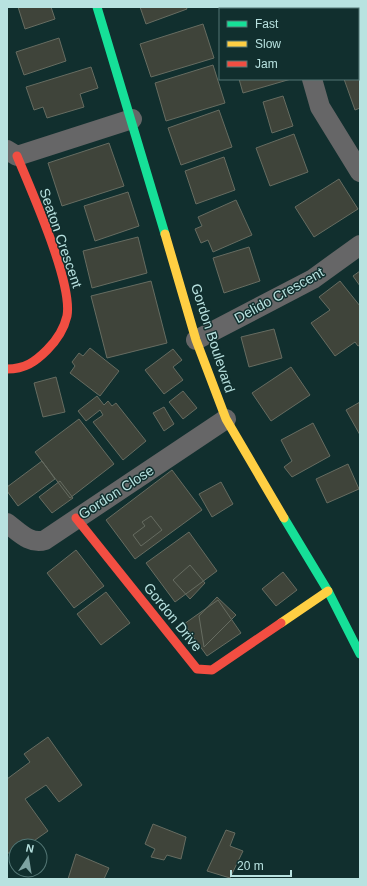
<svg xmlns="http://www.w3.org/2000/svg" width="367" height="886" font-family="Helvetica,sans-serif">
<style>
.building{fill:#3f443a;stroke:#666c61}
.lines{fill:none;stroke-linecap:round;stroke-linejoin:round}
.street{stroke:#666667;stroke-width:20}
.fast{stroke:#16e098;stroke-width:9}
.slow{stroke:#ffcf43;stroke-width:9}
.jam{stroke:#f24e42;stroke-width:9}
.labels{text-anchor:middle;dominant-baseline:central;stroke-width:3;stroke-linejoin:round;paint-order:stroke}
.street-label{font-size:14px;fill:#b8e2e0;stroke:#112f2e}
</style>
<rect width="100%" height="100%" fill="#112f2e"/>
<path class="building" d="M 18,7 L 51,7 L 55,19 L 25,29 Z
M 140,7 L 186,7 L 187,9 L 146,24 Z
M 310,7 L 360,7 L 360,12 L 358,12 L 358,9 L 311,9 Z
M 360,20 L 360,58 L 358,59 L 358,21 Z
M 203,24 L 214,58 L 151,77 L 140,44 Z
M 59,38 L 66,61 L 24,75 L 16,52 Z
M 213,65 L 225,103 L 166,121 L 155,83 Z
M 91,67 L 98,88 L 80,94 L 84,107 L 47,118 L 43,107 L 34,110 L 26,87 Z
M 360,67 L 360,108 L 355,110 L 344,79 L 358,79 L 358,68 Z
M 239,79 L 291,79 L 243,93 Z
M 283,96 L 293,126 L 272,133 L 263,102 Z
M 219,110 L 232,147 L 181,165 L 168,128 Z
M 294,134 L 308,172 L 270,186 L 256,148 Z
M 109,143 L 124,186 L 62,206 L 48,163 Z
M 224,157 L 235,190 L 196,204 L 185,171 Z
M 339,179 L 358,209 L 314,237 L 295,207 Z
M 128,192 L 139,226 L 95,241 L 84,206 Z
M 236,200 L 252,235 L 213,252 L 208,240 L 201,243 L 195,229 L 202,226 L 198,217 Z
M 138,237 L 147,273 L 92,288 L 83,251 Z
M 249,247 L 260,281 L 224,293 L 213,258 Z
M 360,271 L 360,286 L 353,276 Z
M 151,281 L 167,343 L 107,358 L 91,296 Z
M 340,281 L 360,306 L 360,345 L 358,346 L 355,342 L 335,356 L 311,323 L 330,310 L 319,297 Z
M 274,329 L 282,358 L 249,367 L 241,337 Z
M 90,348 L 119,371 L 100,396 L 70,373 L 75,366 L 72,362 L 79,353 L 83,356 Z
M 173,349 L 182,360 L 173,367 L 183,380 L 164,394 L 145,370 Z
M 291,367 L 310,395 L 271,421 L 252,393 Z
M 56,377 L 65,412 L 43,417 L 34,383 Z
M 183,391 L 197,408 L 183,419 L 169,402 Z
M 97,396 L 104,405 L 108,401 L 112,406 L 116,403 L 146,441 L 123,460 L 93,422 L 103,415 L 100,410 L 86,421 L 78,411 Z
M 360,402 L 360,435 L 346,410 Z
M 164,407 L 174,424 L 164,431 L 153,413 Z
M 79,419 L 114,464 L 70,498 L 35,452 Z
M 313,423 L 330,456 L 292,477 L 284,467 L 292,461 L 281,440 Z
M 42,461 L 55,479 L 18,506 L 7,491 L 7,487 Z
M 348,464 L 359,489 L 327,503 L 316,479 Z
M 172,470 L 202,510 L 135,559 L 106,520 Z
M 60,481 L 73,498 L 52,513 L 39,497 Z
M 221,482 L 233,504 L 212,517 L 199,494 Z
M 151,516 L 162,530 L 141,546 L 133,535 L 145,526 L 142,522 Z
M 189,532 L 217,571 L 175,602 L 146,563 Z
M 76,550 L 104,586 L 74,608 L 47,573 Z
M 190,565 L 205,583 L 190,599 L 173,580 Z
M 283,572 L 297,590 L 276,606 L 262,589 Z
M 106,592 L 130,623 L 101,645 L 77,614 Z
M 217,597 L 236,615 L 204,647 L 199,616 Z
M 218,600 L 241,633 L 207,656 L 184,624 Z
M 48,737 L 82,785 L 59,802 L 46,785 L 25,799 L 48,831 L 28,845 L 25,842 L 16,846 L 16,848 L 7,854 L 7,779 L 30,762 L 24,754 Z
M 153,824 L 186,837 L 181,859 L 167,855 L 164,860 L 151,857 L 155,849 L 145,844 Z
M 226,830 L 235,833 L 230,846 L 243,851 L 230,878 L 207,871 Z
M 76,854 L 109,868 L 104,879 L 68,879 Z"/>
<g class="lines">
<path class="street" d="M 291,7 L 292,9
M 312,79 L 320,107 L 360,172
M 7,150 L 17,156 L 132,119
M 196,340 L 313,279 L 360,245
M 7,523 C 18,531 30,545 45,540 L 226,419"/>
<path class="fast" d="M 97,7 L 165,234
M 284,518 L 328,591 L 360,654"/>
<path class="slow" d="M 165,234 L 196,340 L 226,419 L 284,518
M 281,623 L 328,591"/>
<path class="jam" d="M 7,369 C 25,369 35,362 47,350 C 56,341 64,329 67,316 C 73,283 31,190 17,156
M 76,518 L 197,669 L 212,670 L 281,623"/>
</g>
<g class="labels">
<g class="street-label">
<text transform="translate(61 238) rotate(71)">Seaton Crescent</text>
<text transform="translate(279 295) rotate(-29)">Delido Crescent</text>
<text transform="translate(213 338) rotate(72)">Gordon Boulevard</text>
<text transform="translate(116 492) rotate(-33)">Gordon Close</text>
<text transform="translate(173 617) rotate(51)">Gordon Drive</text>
</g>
</g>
<rect width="367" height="886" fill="none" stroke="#b8e2e0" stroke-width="16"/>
<rect x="219" y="8" width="140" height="72" fill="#112f2e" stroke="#547775"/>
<rect x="227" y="21" width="20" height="6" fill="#16e098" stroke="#547775"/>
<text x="255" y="28" font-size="12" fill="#b8e2e0">Fast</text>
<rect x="227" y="41" width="20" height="6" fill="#ffcf43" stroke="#547775"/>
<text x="255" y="48" font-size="12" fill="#b8e2e0">Slow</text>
<rect x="227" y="61" width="20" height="6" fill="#f24e42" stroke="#547775"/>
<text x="255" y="68" font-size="12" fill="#b8e2e0">Jam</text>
<g transform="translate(28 858) rotate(12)"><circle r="19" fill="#112f2e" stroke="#547775"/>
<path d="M0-3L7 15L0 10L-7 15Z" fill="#7ea3a2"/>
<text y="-6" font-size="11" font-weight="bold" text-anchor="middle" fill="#b8e2e0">N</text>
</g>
<path d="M231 870v6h60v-6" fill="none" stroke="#b8e2e0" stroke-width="2"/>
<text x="237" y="870" font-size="12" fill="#b8e2e0" stroke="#112f2e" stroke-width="3" paint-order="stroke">20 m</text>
</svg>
